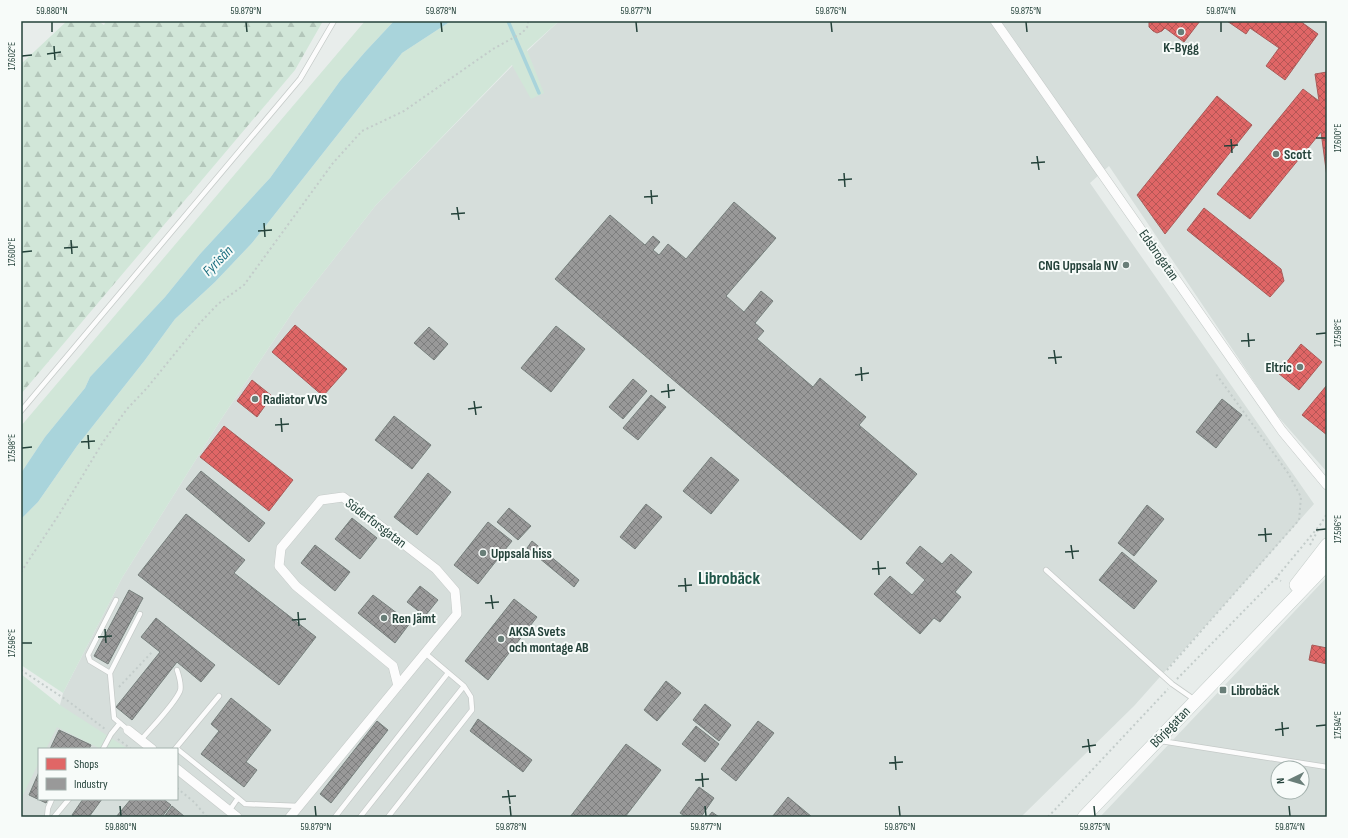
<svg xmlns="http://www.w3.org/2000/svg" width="1348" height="838" font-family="'Sofia Sans Condensed',sans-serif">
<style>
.built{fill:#d6dedb;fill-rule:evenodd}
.grass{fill:#d1e6d8}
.forest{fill:url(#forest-firs)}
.water{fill:#a9d4db}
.shops{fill:url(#shops-cross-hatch);stroke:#a85b59}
.industry{fill:url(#industry-cross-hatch);stroke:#767f7c}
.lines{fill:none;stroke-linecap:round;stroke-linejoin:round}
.stream{stroke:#a9d4db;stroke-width:3.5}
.lane-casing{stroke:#c5cac8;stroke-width:6}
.street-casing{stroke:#c5cac8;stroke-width:10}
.secondary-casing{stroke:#c3cbc8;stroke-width:14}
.path{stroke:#c3ccca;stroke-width:2;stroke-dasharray:2 3;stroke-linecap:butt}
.lane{stroke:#fcfcfc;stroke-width:4.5}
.street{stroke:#fcfcfc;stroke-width:9}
.secondary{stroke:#fcfcfc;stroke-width:13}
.ticks{fill:none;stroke:#24423a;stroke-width:1.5}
.poi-dot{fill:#697e78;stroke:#f7fbf9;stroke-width:1.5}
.labels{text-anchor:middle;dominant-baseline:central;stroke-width:4;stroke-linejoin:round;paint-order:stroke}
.poi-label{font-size:14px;font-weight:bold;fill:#24423a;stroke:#f7fbf9;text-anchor:start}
.street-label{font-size:14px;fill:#24423a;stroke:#f7fbf9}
.water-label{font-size:15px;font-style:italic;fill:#1c6f80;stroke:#f7fbf9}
.district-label{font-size:18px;font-weight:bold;fill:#1f5548;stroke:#f7fbf9}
.neatline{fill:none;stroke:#24423a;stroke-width:1.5}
.ticks-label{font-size:10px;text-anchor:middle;fill:#24423a}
</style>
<defs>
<pattern id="forest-firs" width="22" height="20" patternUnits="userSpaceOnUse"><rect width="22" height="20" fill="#d1e6d8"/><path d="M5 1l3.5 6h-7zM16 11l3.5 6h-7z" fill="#b3c6ba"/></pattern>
<pattern id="shops-cross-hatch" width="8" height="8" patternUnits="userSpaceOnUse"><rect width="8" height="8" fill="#e06666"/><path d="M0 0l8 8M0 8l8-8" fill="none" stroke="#b55655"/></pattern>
<pattern id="industry-cross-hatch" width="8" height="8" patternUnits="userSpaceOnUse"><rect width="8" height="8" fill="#999"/><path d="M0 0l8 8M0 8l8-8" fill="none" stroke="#7d7e7e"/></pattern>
</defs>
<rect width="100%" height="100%" fill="#e8edeb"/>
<path class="built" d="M 559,21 L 1327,21 L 1327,472 L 1274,412 L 1239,359 L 1109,166 L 1090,183 L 1314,504 L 1134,706 L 1021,817 L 21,817 L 21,783 L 60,705 L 63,693 L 122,578 L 220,421 L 294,310 L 376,205 L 520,58 ZM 39,749 L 177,749 L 177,799 L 39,799 Z
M 1327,577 L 1327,817 L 1100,817 ZM 1278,768 L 1302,768 L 1302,792 L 1278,792 Z"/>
<path class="grass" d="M 365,21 L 394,21 L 365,52 L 340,81 L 270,178 L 200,254 L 165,297 L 90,377 L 85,388 L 45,437 L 21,473 L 21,426 Z
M 451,21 L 559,21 L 527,50 L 544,93 L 531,99 L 512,65 L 376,205 L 294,310 L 220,421 L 122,578 L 63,693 L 21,665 L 21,519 L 38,502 L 77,446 L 145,360 L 175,319 L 215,282 L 252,243 L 402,53 Z
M 21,674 L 60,705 L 128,749 L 101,749 L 57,727 L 46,749 L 39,749 L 39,762 L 21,799 Z"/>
<path class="forest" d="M 67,21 L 98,21 L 104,25 L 106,21 L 323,21 L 295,70 L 21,394 L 21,64 Z"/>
<path class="water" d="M 394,21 L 451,21 L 402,53 L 252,243 L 215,282 L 175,319 L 145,360 L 77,446 L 38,502 L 21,519 L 21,473 L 45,437 L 85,388 L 90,377 L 165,297 L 200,254 L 270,178 L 340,81 L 365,52 Z"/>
<path class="shops" d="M 1149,21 L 1200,21 L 1184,42 L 1165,28 L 1162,31 L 1157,33 L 1153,31 L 1149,27 Z
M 1227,21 L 1300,21 L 1318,34 L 1285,80 L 1266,66 L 1279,48 L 1250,28 L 1246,34 Z
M 1327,72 L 1327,177 L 1321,132 L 1250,219 L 1217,194 L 1303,89 L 1319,101 L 1315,74 Z
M 1217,96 L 1252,125 L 1165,234 L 1137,195 Z
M 1204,208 L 1281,269 L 1284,281 L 1270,297 L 1187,230 Z
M 295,325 L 347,369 L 323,396 L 272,352 Z
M 1301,344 L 1322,362 L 1299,390 L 1278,373 Z
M 252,380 L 272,396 L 257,417 L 237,401 Z
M 1327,385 L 1327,435 L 1302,415 Z
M 224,426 L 293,480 L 269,511 L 200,457 Z
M 1312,645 L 1327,648 L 1327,664 L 1309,660 Z"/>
<path class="industry" d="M 734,202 L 776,238 L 726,296 L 744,312 L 761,291 L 773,301 L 755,323 L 764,331 L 757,339 L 813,387 L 820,378 L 866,417 L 859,425 L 917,474 L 861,540 L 555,279 L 610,215 L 645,245 L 653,236 L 660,242 L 653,250 L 659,255 L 668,244 L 686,259 Z
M 556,326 L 585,349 L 551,392 L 521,368 Z
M 429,327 L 448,344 L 434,360 L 414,343 Z
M 633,379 L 647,391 L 623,419 L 609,407 Z
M 651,395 L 666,407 L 638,440 L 623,428 Z
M 1222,399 L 1242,415 L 1216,448 L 1196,432 Z
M 394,416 L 431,445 L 412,469 L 375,440 Z
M 711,457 L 739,480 L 711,514 L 683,491 Z
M 201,471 L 265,523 L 249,542 L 186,489 Z
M 428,473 L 451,492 L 417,535 L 394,517 Z
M 646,504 L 662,517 L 635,549 L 620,537 Z
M 1147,505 L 1164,519 L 1134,556 L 1118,543 Z
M 509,508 L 531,526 L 518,540 L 497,522 Z
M 186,514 L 245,560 L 234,573 L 316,637 L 279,685 L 138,575 Z
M 352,518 L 377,538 L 360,559 L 335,539 Z
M 488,522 L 512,541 L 478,584 L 454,565 Z
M 532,541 L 579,580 L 574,587 L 527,548 Z
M 315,545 L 350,572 L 335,591 L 301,563 Z
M 920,546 L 942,564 L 951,554 L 972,572 L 955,592 L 961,597 L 940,622 L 934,618 L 920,634 L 874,594 L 890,576 L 912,595 L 925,580 L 906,563 Z
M 1122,552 L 1157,581 L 1134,609 L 1099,580 Z
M 420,586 L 438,600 L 425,616 L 407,602 Z
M 129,590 L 143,598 L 108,664 L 94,656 Z
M 373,595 L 410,623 L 395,643 L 358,613 Z
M 514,599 L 537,617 L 488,680 L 465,661 Z
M 156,618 L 215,665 L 201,682 L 177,662 L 132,720 L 116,707 L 160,652 L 141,637 Z
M 666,681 L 681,693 L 657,721 L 644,710 Z
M 231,698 L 271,730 L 246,762 L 257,770 L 244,787 L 201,754 L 219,731 L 211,724 Z
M 705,704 L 731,725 L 719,741 L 693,720 Z
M 478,719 L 532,760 L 523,772 L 470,731 Z
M 377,721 L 388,730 L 331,803 L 320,794 Z
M 758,721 L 774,733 L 736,781 L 721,769 Z
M 696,726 L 719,744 L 705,762 L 682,744 Z
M 59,730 L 91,745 L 89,749 L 50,749 Z
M 626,744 L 661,770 L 625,817 L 570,817 Z
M 39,772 L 39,799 L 48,799 L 46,803 L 29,795 Z
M 699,787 L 714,798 L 701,817 L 686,817 L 680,813 Z
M 788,797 L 812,817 L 772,817 Z
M 83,799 L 102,799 L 89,817 L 75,817 L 72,815 Z
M 131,799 L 163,799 L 171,805 L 162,817 L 116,817 Z
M 172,806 L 185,817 L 164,817 Z
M 712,812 L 719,817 L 708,817 Z"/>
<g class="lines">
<path class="stream" d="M 508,21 L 539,93"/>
<g class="lane-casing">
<path id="lane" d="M 21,411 L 300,79 L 334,21
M 1046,570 L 1172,684 L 1195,700
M 110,673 L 90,661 L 88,655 L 116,600
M 128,730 L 114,718 L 110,673 L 140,614
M 141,740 C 151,728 174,705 180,691 C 182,685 179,676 177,670
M 1161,741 L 1327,767
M 176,748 L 238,798
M 103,749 L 111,734 L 120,723
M 175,749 L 219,696
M 229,811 L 238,798 L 245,804 L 299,806
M 47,817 L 48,808 L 52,799
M 54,817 L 69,799
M 335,817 L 448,673
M 360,817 L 464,686 L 425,653
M 388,817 L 472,710 L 471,697 L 464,686"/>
</g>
<g class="street-casing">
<path id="street" d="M 995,21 L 1282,431 L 1327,485
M 128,730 L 152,749
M 177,769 L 237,817
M 290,817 L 457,614 L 455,591 L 436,569 L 343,497 L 321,500 L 281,548 L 279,566 L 296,586 L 393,666 L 398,686"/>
</g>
<g class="secondary-casing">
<path id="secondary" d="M 1296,585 L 1327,545
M 1084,817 L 1327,564"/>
</g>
<path class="path" d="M 1310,545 L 1318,530
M 21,572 L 60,513 L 103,442 L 127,409 L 147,388 L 198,325 L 218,304 L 244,285 L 333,163 L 362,131 L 404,111 L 493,49 L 522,33 L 528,26 L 528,21
M 1276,578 L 1281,581
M 21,670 L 68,701 L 105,729
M 1167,670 L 1299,520 L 1301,497 L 1288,473 L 1216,374
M 1177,679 L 1276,578 L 1320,525 L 1327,514
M 119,687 L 153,651
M 118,739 L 131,749
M 177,788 L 194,802 L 207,817
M 1048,817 L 1168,689"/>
<use href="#lane" class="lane"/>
<use href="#street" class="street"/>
<use href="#secondary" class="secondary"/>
</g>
<path class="ticks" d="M 52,22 L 52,32M 246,22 L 247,32M 441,22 L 442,32M 636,22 L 637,32M 831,22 L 832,32M 1026,22 L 1027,32M 1221,22 L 1221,32M 54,46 L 55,60M 47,54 L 61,52M 22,56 L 32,55M 1316,138 L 1326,138M 1231,139 L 1232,153M 1224,146 L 1238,145M 1037,156 L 1039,170M 1031,163 L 1045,162M 844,173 L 845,187M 838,180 L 852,179M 651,190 L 652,204M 644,197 L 658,196M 457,207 L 459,220M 451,214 L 465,213M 264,223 L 265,237M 258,231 L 272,230M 71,240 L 72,254M 64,248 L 78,247M 22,252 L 32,251M 1248,333 L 1249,347M 1316,334 L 1326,333M 1241,341 L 1255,340M 1054,350 L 1056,364M 1048,358 L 1062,357M 861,367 L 862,381M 855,375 L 869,373M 668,384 L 669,398M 661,392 L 675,390M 474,401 L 476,415M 468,409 L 482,407M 281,418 L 282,432M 275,425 L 289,424M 88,435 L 89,449M 81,442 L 95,441M 22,448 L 32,447M 1265,528 L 1266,542M 1316,530 L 1326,529M 1258,535 L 1272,534M 1071,545 L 1073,559M 1065,552 L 1079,551M 878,561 L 879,575M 872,569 L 886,568M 685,578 L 686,592M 678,586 L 692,585M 491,595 L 493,609M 485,603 L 499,602M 298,612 L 299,626M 292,620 L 306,619M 105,629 L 106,643M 98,637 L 112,636M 22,643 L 32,643M 1282,722 L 1283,736M 1316,726 L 1326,725M 1275,730 L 1289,728M 1088,739 L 1090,753M 1082,747 L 1096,745M 895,756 L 896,770M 889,763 L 903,762M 702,773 L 703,787M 695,780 L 709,779M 508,790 L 510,804M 502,797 L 516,796M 120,806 L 121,816M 315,806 L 316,816M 510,806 L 511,816M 705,806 L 706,816M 899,806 L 900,816M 1094,806 L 1095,816M 1289,806 L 1290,816"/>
<g class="poi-dot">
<circle cx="1181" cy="32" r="4"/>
<circle cx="1276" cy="154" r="4"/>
<circle cx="1126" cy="265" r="4"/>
<circle cx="1300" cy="367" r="4"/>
<circle cx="255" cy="399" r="4"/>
<circle cx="483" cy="553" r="4"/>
<circle cx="384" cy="618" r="4"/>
<circle cx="501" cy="639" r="4"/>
<rect x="1219" y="686" width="8" height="8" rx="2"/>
</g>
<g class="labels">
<g class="poi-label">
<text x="1181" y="47" text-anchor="middle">K-Bygg</text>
<text x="1284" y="154">Scott</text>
<text x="1118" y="265" text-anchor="end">CNG Uppsala NV</text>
<text x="1292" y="367" text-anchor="end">Eltric</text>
<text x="263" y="399">Radiator VVS</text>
<text x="491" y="553">Uppsala hiss</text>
<text x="392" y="618">Ren Jämt</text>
<text x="509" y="631">AKSA Svets<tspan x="509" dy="16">och montage AB</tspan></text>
<text x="1231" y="690">Librobäck</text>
</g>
<g class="street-label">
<text transform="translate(1159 255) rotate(55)">Edsbrogatan</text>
<text transform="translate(376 523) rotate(37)">Söderforsgatan</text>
<text transform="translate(1170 727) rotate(-46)">Börjegatan</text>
</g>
<g class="water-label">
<text transform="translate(218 261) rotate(-45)">Fyrisån</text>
</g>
<g class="district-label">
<text x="729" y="578">Librobäck</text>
</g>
</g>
<rect width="1348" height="838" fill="none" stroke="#f7fbf9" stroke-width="44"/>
<rect x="38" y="748" width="140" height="52" fill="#f7fbf9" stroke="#a3b1ad"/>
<rect x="46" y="758" width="20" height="12" fill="#e06666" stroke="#a3b1ad"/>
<text x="74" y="768" font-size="12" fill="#24423a">Shops</text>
<rect x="46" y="778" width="20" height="12" fill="#999999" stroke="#a3b1ad"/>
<text x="74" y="788" font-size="12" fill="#24423a">Industry</text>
<g transform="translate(1290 780) rotate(265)"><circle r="19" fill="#f7fbf9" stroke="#a3b1ad"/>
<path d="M0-3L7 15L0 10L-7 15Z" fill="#697e78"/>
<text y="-6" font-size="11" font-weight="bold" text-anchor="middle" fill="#24423a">N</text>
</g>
<rect x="22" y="22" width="1304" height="794" class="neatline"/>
<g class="ticks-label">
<text x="52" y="14">59.880°N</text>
<text x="246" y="14">59.879°N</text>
<text x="441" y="14">59.878°N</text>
<text x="636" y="14">59.877°N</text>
<text x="831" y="14">59.876°N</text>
<text x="1026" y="14">59.875°N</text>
<text x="1221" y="14">59.874°N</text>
<text transform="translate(11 56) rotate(-90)" y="4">17.602°E</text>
<text transform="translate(1337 138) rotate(-90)" y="4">17.600°E</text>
<text transform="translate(11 252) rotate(-90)" y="4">17.600°E</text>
<text transform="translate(1337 333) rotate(-90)" y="4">17.598°E</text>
<text transform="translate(11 448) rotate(-90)" y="4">17.598°E</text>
<text transform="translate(1337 529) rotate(-90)" y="4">17.596°E</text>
<text transform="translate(11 643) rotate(-90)" y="4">17.596°E</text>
<text transform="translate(1337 725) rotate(-90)" y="4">17.594°E</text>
<text x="121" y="830">59.880°N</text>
<text x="316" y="830">59.879°N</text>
<text x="511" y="830">59.878°N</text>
<text x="706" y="830">59.877°N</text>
<text x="900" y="830">59.876°N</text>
<text x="1095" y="830">59.875°N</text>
<text x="1290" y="830">59.874°N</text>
</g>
</svg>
